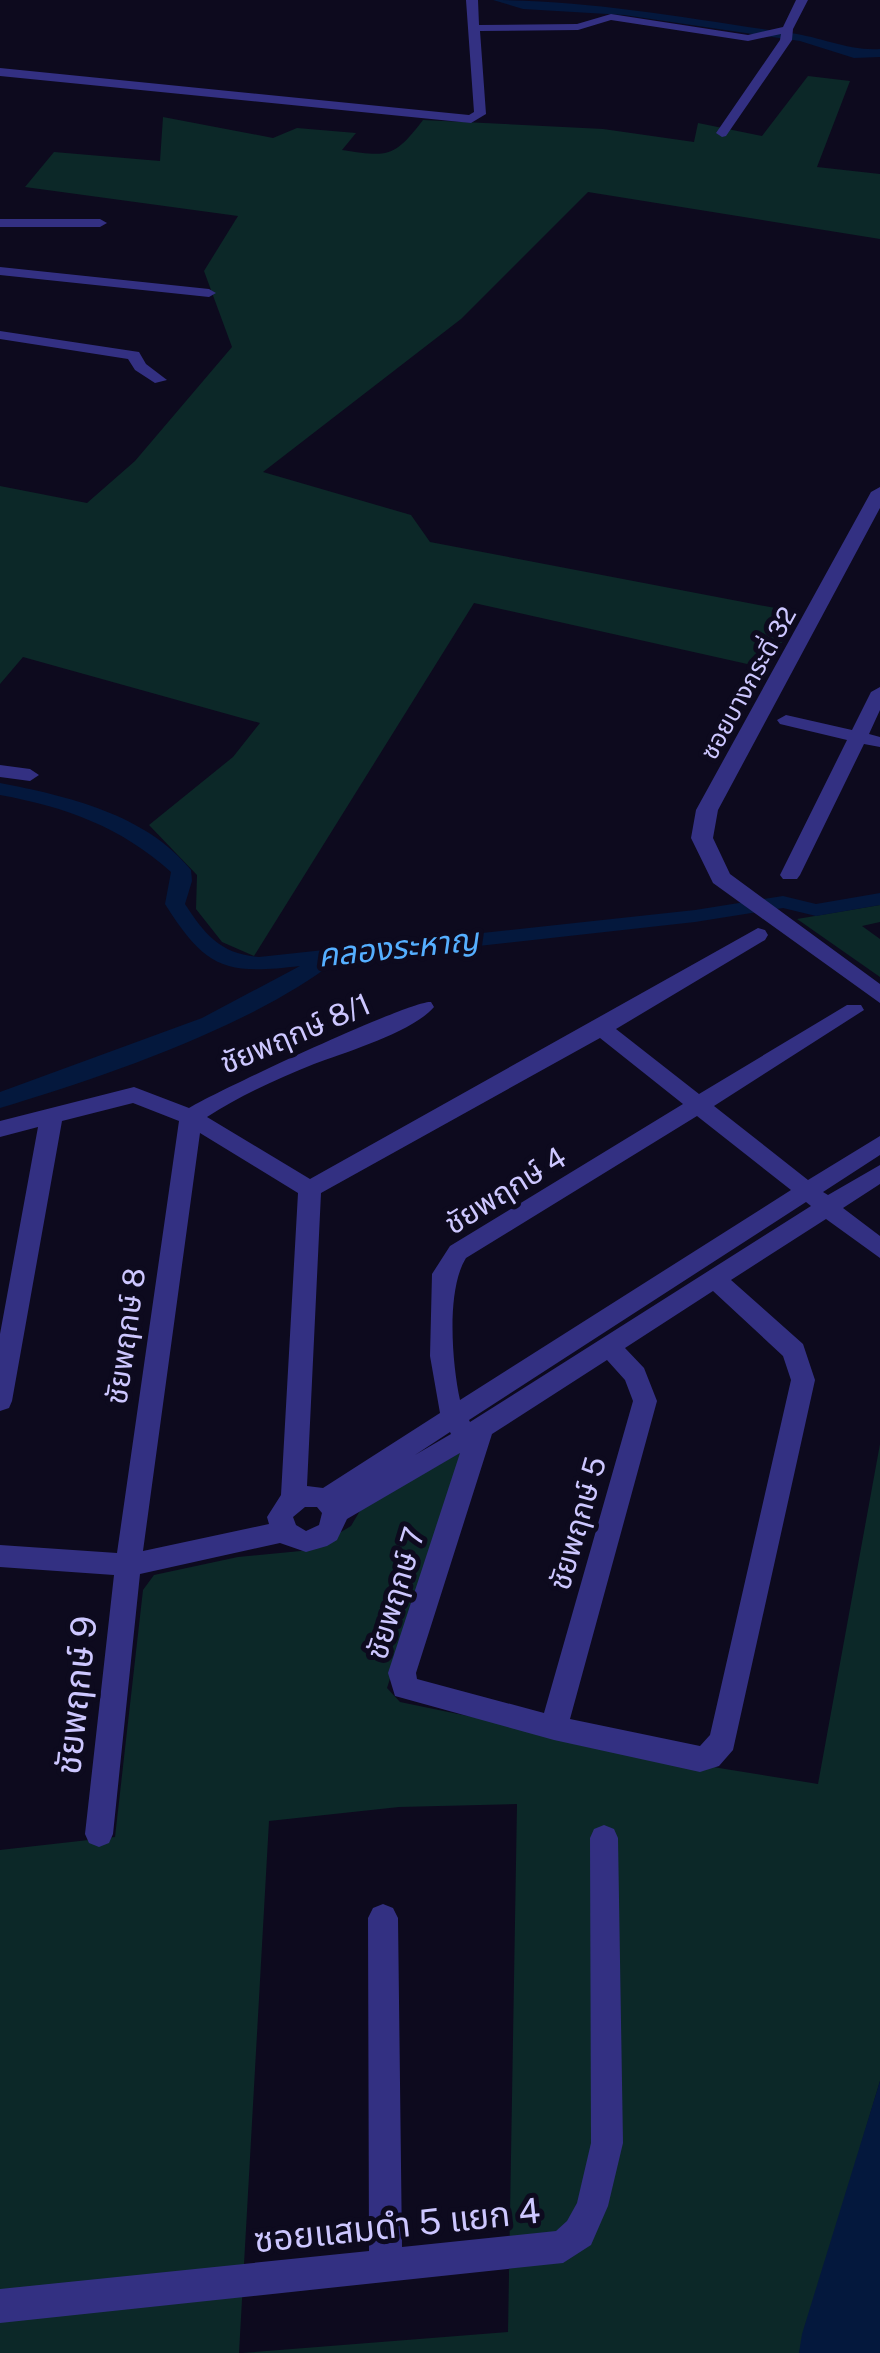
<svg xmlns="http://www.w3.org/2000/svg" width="880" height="2353" font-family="'Public Sans','Noto Sans Thai',sans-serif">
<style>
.green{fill:#0c2828}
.water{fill:#04183d}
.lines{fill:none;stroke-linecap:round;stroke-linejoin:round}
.canal{fill:#04183d;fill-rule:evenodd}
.minor{fill:#333082;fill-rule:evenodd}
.tertiary{fill:#333082;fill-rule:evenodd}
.labels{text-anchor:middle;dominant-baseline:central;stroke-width:10;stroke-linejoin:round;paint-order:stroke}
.far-street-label{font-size:25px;fill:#cdc7ff;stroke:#0d0a1e}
.street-label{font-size:30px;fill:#cdc7ff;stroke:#0d0a1e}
.water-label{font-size:32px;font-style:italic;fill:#55afff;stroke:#0d0a1e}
.near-street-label{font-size:35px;fill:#cdc7ff;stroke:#0d0a1e}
</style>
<rect width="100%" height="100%" fill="#0d0a1e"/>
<path class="green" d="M 808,76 L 850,81 L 817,167 L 880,174 L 880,239 L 588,192 L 461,319 L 263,472 L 411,515 L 430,542 L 801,613 L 765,668 L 474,603 L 254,956 L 222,942 L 196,909 L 197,875 L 149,825 L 233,757 L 260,723 L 23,657 L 0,684 L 0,486 L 87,503 L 135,461 L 232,347 L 204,271 L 238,216 L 25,187 L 54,152 L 160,161 L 163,117 L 273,138 L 297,128 L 356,133 L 342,150 C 388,157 394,158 423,120 L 603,129 L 694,142 L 698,123 L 762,136 Z
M 880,905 L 880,922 L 862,926 L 880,939 L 880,977 L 797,919 Z
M 880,1444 L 880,2081 L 799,2353 L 242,2353 L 508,2332 L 517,1804 L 399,1807 L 269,1821 L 239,2353 L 0,2353 L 0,1850 L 115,1837 L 143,1590 L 154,1575 L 238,1557 L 311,1550 L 351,1526 L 361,1509 L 463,1451 L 387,1688 L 400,1702 L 719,1768 L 818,1784 Z"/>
<path class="water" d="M 880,2081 L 880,2353 L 799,2353 L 802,2334 Z"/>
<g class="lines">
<path class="canal" d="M 493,0 C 592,0 692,19 790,33 C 822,37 848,51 880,49 L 880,57 L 854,58 L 800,41 L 624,15 L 523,9 Z
M 0,783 C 67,796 146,814 191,870 L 192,881 L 185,904 C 205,935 221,954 259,957 L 695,910 L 783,896 L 816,904 L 880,893 L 880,905 L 816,916 L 783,908 L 695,922 L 334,962 C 252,1026 101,1078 0,1108 L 0,1092 L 202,1018 L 300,966 C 225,975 206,969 165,904 L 171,872 C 121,827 66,807 0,795 Z"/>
<path class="minor" d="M 466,0 L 478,0 L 479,25 L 577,24 L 611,14 L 748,35 L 783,27 L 796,0 L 808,0 L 793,29 L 792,40 L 726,136 L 722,137 L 716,133 L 780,40 L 781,34 L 748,41 L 611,20 L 578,30 L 480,31 L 486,114 L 471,123 L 0,76 L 0,68 L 469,115 L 474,112 Z
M 0,219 L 100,219 L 107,223 L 100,227 L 0,227 Z
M 0,267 L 209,289 L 216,293 L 209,297 L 0,275 Z
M 0,331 L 139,352 L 146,364 L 167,380 L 155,383 L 135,370 L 128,359 L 0,339 Z
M 880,687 L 880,710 L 869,734 L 880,737 L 880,747 L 864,744 L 800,875 L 797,879 L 783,879 L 780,875 L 847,740 L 780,724 L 777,720 L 786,715 L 852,730 L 871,692 Z
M 0,765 L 30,769 L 39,775 L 30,781 L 0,777 Z
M 758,928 L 765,930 L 768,935 L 765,940 L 616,1029 L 699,1094 L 847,1005 L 861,1005 L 864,1010 L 714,1106 L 808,1180 L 880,1136 L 880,1155 L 823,1192 L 828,1195 L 880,1165 L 880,1184 L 843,1208 L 880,1236 L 880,1258 L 826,1219 L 731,1280 L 803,1344 L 815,1380 L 733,1750 L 719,1766 L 700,1772 L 554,1740 L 395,1696 L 388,1673 L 460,1453 L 347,1519 L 337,1540 L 327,1546 L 306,1552 L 280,1543 L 140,1574 L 113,1834 L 109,1843 L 99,1847 L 89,1843 L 85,1834 L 114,1575 L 0,1567 L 0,1545 L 117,1553 L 179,1121 L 133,1103 L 62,1121 L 12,1401 L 9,1408 L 0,1411 L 0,1334 L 38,1127 L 0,1137 L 0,1121 L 134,1087 L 189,1108 C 215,1092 415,998 431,1002 L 434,1007 C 413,1032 346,1052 314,1064 C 277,1079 241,1095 207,1117 L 310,1179 ZM 600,1038 L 683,1104 L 450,1246 L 432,1274 L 430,1356 L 440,1413 L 323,1488 L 307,1486 L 321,1193 ZM 697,1116 L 791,1190 L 460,1400 C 452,1363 446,1290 466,1258 ZM 200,1133 L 298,1193 L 281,1495 L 267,1517 L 269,1524 L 143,1551 ZM 806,1202 L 811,1206 L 470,1422 L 469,1420 ZM 713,1291 L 783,1356 L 791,1380 L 710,1735 L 700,1746 L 570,1719 L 657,1401 L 644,1368 L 625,1348 ZM 607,1360 L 625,1380 L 633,1401 L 544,1713 L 417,1679 L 416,1673 L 492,1434 ZM 450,1432 L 451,1434 L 415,1455 ZM 305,1507 L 317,1507 L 322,1513 L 319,1525 L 306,1531 L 296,1525 L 293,1517 Z
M 604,1825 L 614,1829 L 618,1838 L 623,2143 L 608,2206 L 591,2245 L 563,2263 L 0,2323 L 0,2289 L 369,2251 L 368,1918 L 373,1908 L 383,1904 L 393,1908 L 398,1918 L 402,2247 L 556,2231 L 567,2221 L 577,2203 L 591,2143 L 590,1838 L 594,1829 Z"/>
<path class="tertiary" d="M 880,487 L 880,508 L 718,810 L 713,838 L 730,874 L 880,984 L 880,1003 L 713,883 L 691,838 L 696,810 L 871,492 Z"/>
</g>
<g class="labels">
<g class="far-street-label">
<text transform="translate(748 683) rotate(-61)">ซอยบางกระดี่ 32</text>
</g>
<g class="street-label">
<text transform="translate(295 1033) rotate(-23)">ชัยพฤกษ์ 8/1</text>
<text transform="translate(505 1190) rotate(-32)">ชัยพฤกษ์ 4</text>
<text transform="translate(125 1336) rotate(-82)">ชัยพฤกษ์ 8</text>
<text transform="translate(577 1523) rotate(-74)">ชัยพฤกษ์ 5</text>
<text transform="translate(395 1593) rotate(-73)">ชัยพฤกษ์ 7</text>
</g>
<g class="water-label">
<text transform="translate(398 947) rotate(-6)">คลองระหาญ</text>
</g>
<g class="near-street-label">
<text transform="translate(76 1695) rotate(-84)">ชัยพฤกษ์ 9</text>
<text transform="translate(397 2225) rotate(-6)">ซอยแสมดำ 5 แยก 4</text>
</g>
</g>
</svg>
